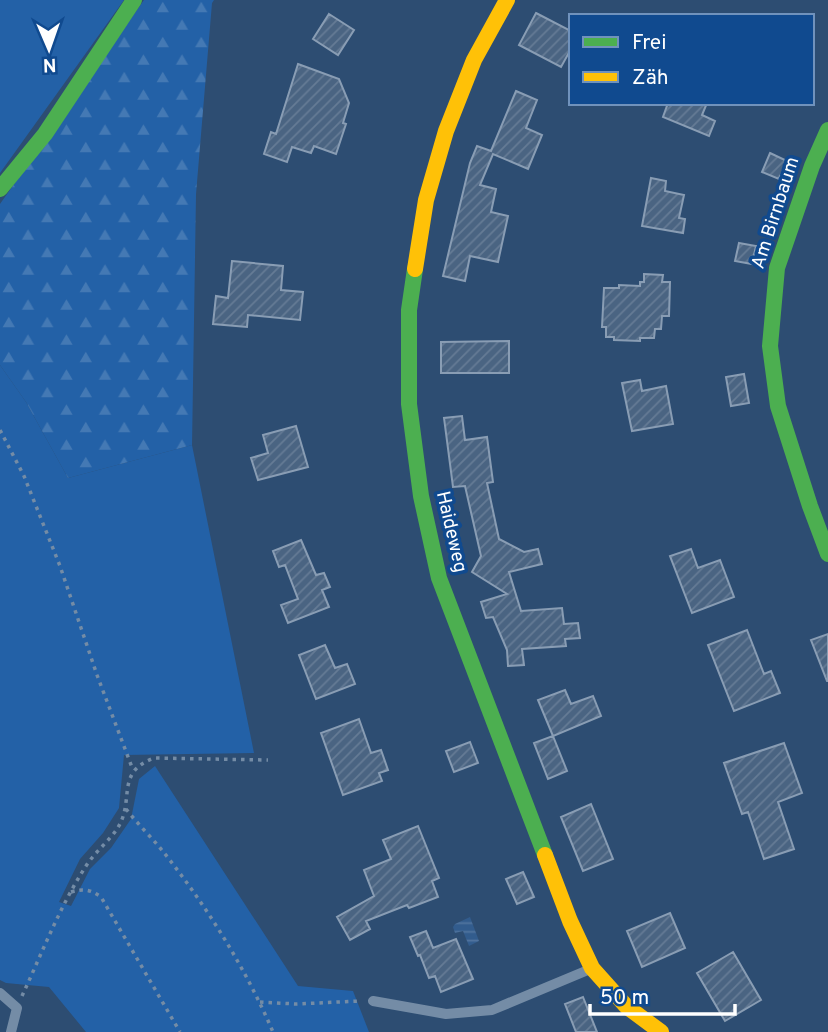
<svg xmlns="http://www.w3.org/2000/svg" width="828" height="1032" font-family="Overpass,sans-serif">
<style>
.grass{fill:#2361a7}
.forest{fill:url(#forest-firs)}
.water{fill:url(#water-rules)}
.building{fill:url(#building-hatch);stroke:#899db4;stroke-width:2}
.lines{fill:none;stroke-linecap:round;stroke-linejoin:round}
.path{stroke:#748ca6;stroke-width:3.5;stroke-dasharray:3.5 5;stroke-linecap:butt}
.lane{stroke:#748ca6;stroke-width:10}
.fast{stroke:#4caf50;stroke-width:16}
.slow{stroke:#ffc107;stroke-width:16}
.labels{text-anchor:middle;dominant-baseline:central;stroke-width:7;stroke-linejoin:round;paint-order:stroke}
.street-label{font-size:19px;fill:#fff;stroke:#104a8f}
</style>
<defs>
<pattern id="forest-firs" width="22" height="20" patternUnits="userSpaceOnUse" patternTransform="scale(1.75)"><rect width="22" height="20" fill="#2361a7"/><path d="M5 1l3.5 6h-7zM16 11l3.5 6h-7z" fill="#4479b4"/></pattern>
<pattern id="water-rules" width="6" height="5" patternUnits="userSpaceOnUse" patternTransform="scale(1.75)"><rect width="6" height="5" fill="#325c8d"/><path d="M0 2.5h6" fill="none" stroke="#51749e"/></pattern>
<pattern id="building-hatch" width="6" height="6" patternUnits="userSpaceOnUse" patternTransform="scale(1.75)"><rect width="6" height="6" fill="#4a6482"/><path d="M-1 1l2-2M0 6l6-6M5 7l2-2" fill="none" stroke="#657b95"/></pattern>
</defs>
<rect width="100%" height="100%" fill="#2d4d72"/>
<path class="grass" d="M 0,0 L 124,0 L 0,173 Z
M 0,365 L 26,402 L 68,478 L 192,445 L 254,753 L 124,755 L 119,808 L 103,833 L 80,859 L 59,902 L 71,906 L 90,869 L 111,848 L 131,819 L 139,779 L 155,766 L 298,986 L 353,991 L 369,1032 L 86,1032 L 49,987 L 6,983 L 0,980 Z"/>
<path class="forest" d="M 144,0 L 214,0 L 212,3 L 196,194 L 192,445 L 68,478 L 26,402 L 0,365 L 0,204 Z"/>
<path class="water" d="M 470,917 L 479,941 L 469,946 L 463,931 L 455,933 L 453,927 L 455,924 Z"/>
<path class="building" d="M 536,13 L 571,31 L 571,49 L 561,67 L 519,45 Z
M 329,14 L 354,30 L 338,55 L 313,39 Z
M 298,64 L 339,79 L 349,103 L 343,123 L 346,124 L 336,154 L 314,146 L 311,153 L 292,147 L 287,162 L 264,154 L 271,132 L 276,134 Z
M 516,91 L 537,100 L 526,128 L 542,135 L 528,169 L 493,154 L 480,185 L 496,189 L 491,212 L 508,216 L 498,262 L 470,256 L 465,281 L 443,276 L 470,163 L 477,146 L 491,151 Z
M 668,103 L 707,103 L 702,115 L 715,121 L 709,136 L 663,117 Z
M 770,153 L 787,161 L 779,179 L 762,172 Z
M 651,178 L 666,181 L 665,191 L 684,195 L 679,218 L 685,219 L 683,233 L 642,226 Z
M 739,243 L 756,246 L 752,264 L 735,261 Z
M 232,261 L 283,266 L 281,290 L 303,292 L 300,320 L 248,315 L 247,327 L 213,324 L 216,296 L 228,298 Z
M 644,274 L 663,275 L 662,282 L 670,282 L 669,316 L 662,316 L 661,329 L 655,329 L 654,338 L 640,338 L 640,341 L 614,340 L 614,337 L 606,337 L 606,327 L 602,327 L 604,288 L 619,288 L 619,285 L 640,286 L 640,282 L 644,282 Z
M 509,341 L 509,373 L 441,373 L 441,342 Z
M 744,374 L 749,403 L 731,406 L 726,377 Z
M 640,380 L 642,391 L 666,386 L 673,424 L 632,431 L 622,383 Z
M 462,416 L 465,440 L 487,437 L 493,482 L 487,483 L 499,539 L 524,552 L 538,549 L 542,564 L 509,572 L 521,611 L 562,608 L 564,624 L 578,623 L 580,638 L 565,639 L 566,646 L 522,649 L 524,665 L 508,666 L 507,650 L 493,617 L 486,618 L 481,602 L 507,594 L 472,572 L 481,556 L 465,486 L 453,487 L 444,418 Z
M 296,426 L 308,467 L 258,480 L 251,458 L 268,453 L 263,435 Z
M 301,540 L 316,575 L 324,573 L 330,587 L 322,590 L 329,607 L 288,623 L 281,605 L 298,599 L 285,565 L 279,567 L 273,551 Z
M 691,549 L 698,568 L 720,560 L 734,597 L 692,613 L 670,556 Z
M 747,630 L 764,674 L 771,671 L 780,693 L 734,711 L 708,645 Z
M 828,634 L 828,681 L 827,681 L 811,640 Z
M 325,645 L 335,668 L 347,664 L 355,684 L 316,699 L 299,655 Z
M 565,690 L 571,704 L 593,696 L 601,716 L 553,736 L 567,771 L 548,779 L 534,743 L 553,736 L 538,700 Z
M 359,719 L 371,753 L 381,750 L 388,770 L 379,773 L 382,781 L 343,795 L 321,733 Z
M 470,742 L 478,763 L 454,772 L 446,751 Z
M 784,743 L 802,793 L 778,802 L 794,849 L 764,859 L 748,812 L 742,814 L 724,763 Z
M 591,804 L 613,859 L 583,871 L 561,817 Z
M 418,826 L 439,878 L 432,881 L 438,897 L 409,908 L 407,905 L 366,921 L 370,929 L 350,940 L 337,917 L 374,896 L 364,870 L 391,859 L 383,840 Z
M 523,872 L 534,897 L 517,904 L 506,879 Z
M 670,913 L 685,948 L 642,967 L 627,931 Z
M 426,931 L 433,948 L 456,939 L 473,979 L 441,992 L 435,976 L 429,978 L 420,955 L 418,956 L 410,937 Z
M 733,952 L 761,1000 L 725,1021 L 697,973 Z
M 583,997 L 597,1032 L 576,1032 L 565,1004 Z"/>
<g class="lines">
<path class="path" d="M 0,430 L 24,476 L 60,566 L 97,675 L 133,770
M 126,809 C 137,823 150,836 161,849 C 206,905 245,967 273,1032
M 71,892 C 84,888 91,890 101,897 L 180,1032
M 22,996 C 42,953 60,906 86,866 C 95,852 109,841 117,829 C 136,800 114,773 154,758 L 268,760
M 260,1002 L 296,1004 L 360,1001"/>
<path class="lane" d="M 0,993 L 17,1008 L 11,1032
M 373,1001 L 446,1014 L 492,1010 L 588,970"/>
<path class="fast" d="M 828,130 L 812,166 L 777,268 L 770,346 L 778,406 L 810,506 L 828,554
M 0,189 L 45,134 L 134,0
M 415,269 L 409,310 L 409,404 L 421,496 L 439,578 L 545,855"/>
<path class="slow" d="M 415,269 L 426,200 L 446,131 L 474,60 L 507,0
M 545,855 L 570,921 L 592,968 L 626,1006 L 661,1032"/>
</g>
<g class="labels">
<g class="street-label">
<text transform="translate(776 213) rotate(-72)">Am Birnbaum</text>
<text transform="translate(451 532) rotate(77)">Haideweg</text>
</g>
</g>
<rect x="569" y="14" width="245" height="91" fill="#104a8f" stroke="#7092bc" stroke-width="2"/>
<rect x="583" y="37" width="35" height="10" fill="#4caf50" stroke="#7092bc" stroke-width="2"/>
<text x="632" y="49" font-size="21" fill="#ffffff">Frei</text>
<rect x="583" y="72" width="35" height="10" fill="#ffc107" stroke="#7092bc" stroke-width="2"/>
<text x="632" y="84" font-size="21" fill="#ffffff">Zäh</text>
<g transform="translate(49 49) rotate(178)" stroke="#104a8f" stroke-width="5" paint-order="stroke">
<path d="M0-5L12 26L0 18L-12 26Z" fill="#ffffff"/>
<text y="-10" font-size="19" font-weight="bold" text-anchor="middle" fill="#ffffff">N</text>
</g>
<path d="M590 1004v10h145v-10" fill="none" stroke="#ffffff" stroke-width="3.5"/>
<text x="600" y="1004" font-size="21" fill="#ffffff" stroke="#104a8f" stroke-width="5" paint-order="stroke">50 m</text>
</svg>
